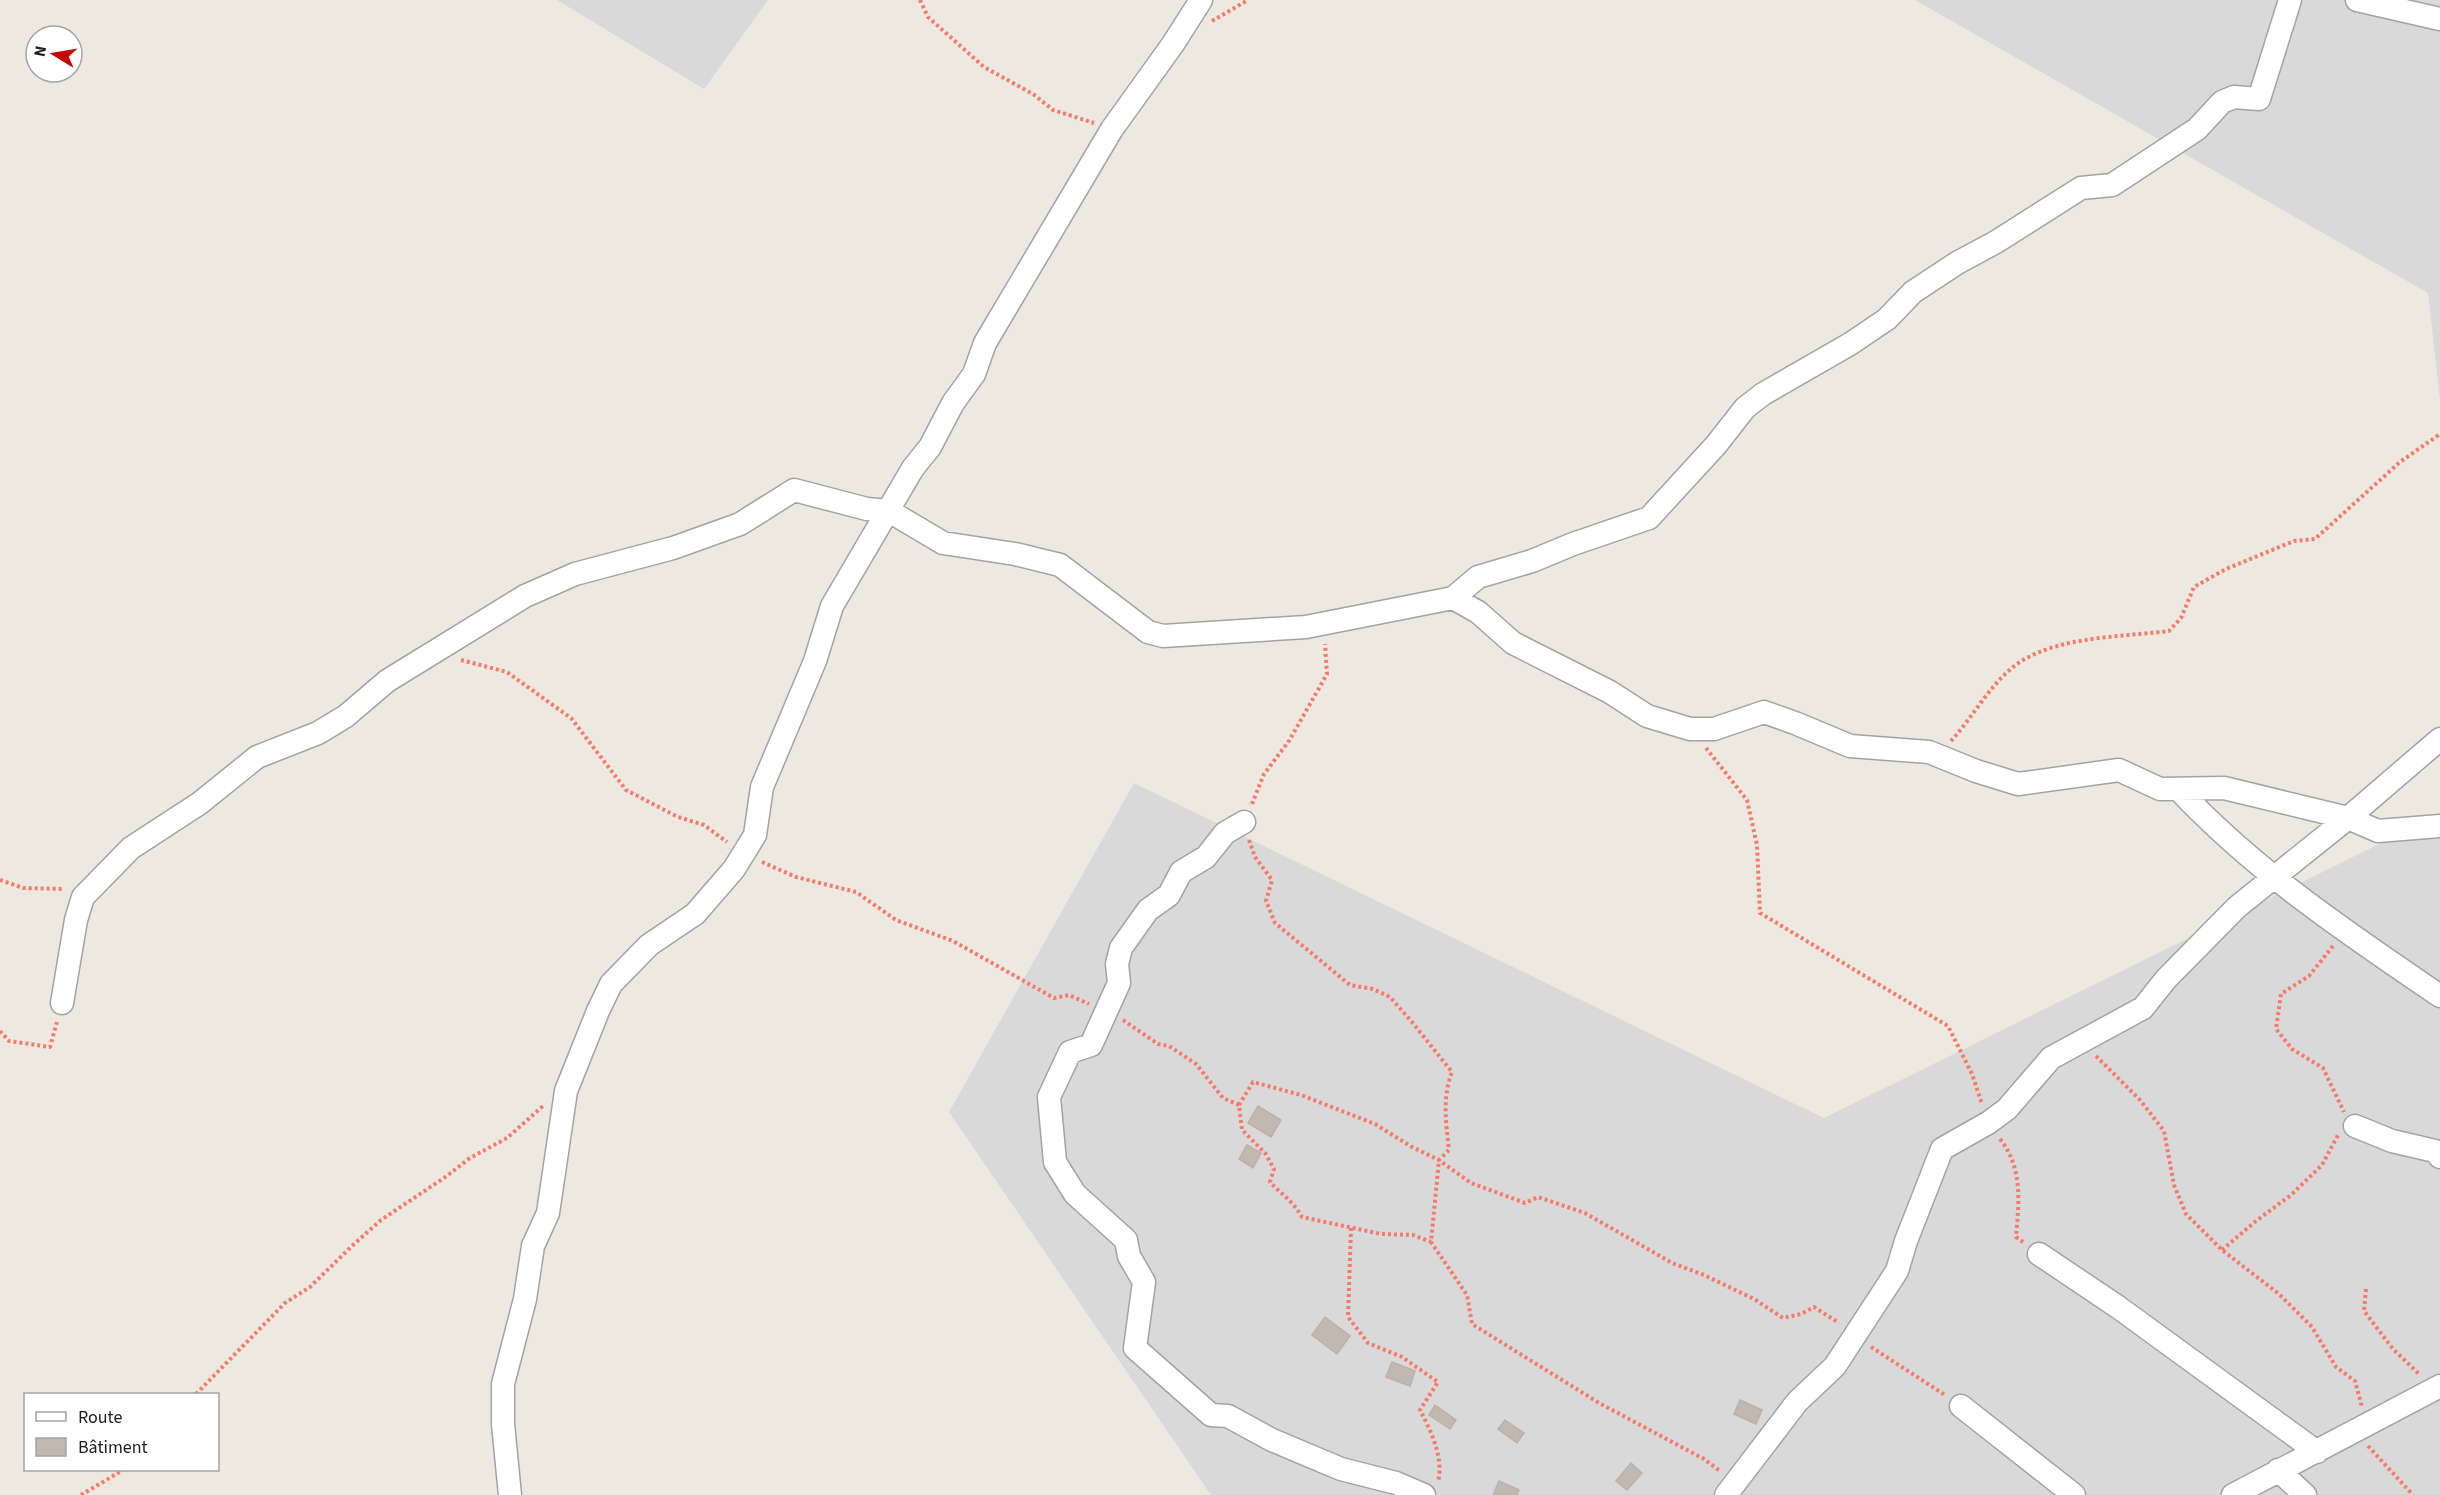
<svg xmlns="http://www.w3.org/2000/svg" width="2440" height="1495" font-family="'Source Sans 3',sans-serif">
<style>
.residential{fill:#dad9d9}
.building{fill:#c1b9b1;stroke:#beb0a4;stroke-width:1.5}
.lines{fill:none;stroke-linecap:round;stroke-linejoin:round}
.street-casing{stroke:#a3a3a3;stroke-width:25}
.path{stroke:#f67a6a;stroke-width:4;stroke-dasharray:3 3;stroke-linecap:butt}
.street{stroke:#fff;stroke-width:22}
</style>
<rect width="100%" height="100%" fill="#ede9e1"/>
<path class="residential" d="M 557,0 L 768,0 L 704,89 Z
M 1915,0 L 2440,0 L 2440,401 L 2428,293 Z
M 1134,783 L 1824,1118 L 2440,814 L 2440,1495 L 1211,1495 L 949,1112 Z"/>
<path class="building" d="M 1258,1106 L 1281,1120 L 1271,1137 L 1248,1123 Z
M 1247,1145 L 1261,1153 L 1253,1168 L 1239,1159 Z
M 1325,1317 L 1350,1336 L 1337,1354 L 1312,1335 Z
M 1392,1362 L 1415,1371 L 1410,1386 L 1386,1377 Z
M 1740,1400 L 1762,1410 L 1756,1424 L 1734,1414 Z
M 1435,1405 L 1456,1420 L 1450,1429 L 1429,1415 Z
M 1505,1420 L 1524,1433 L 1517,1443 L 1498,1429 Z
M 1631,1463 L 1642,1473 L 1627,1490 L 1616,1481 Z
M 1499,1481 L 1519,1490 L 1517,1495 L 1493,1495 Z"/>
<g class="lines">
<g class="street-casing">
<path id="street" d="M 2357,0 L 2440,19
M 1453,598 L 1478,577 L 1532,561 L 1573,544 L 1649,518 L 1716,445 L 1745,408 L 1763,394 L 1850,344 L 1887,319 L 1913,292 L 1957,263 L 1996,242 L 2081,188 L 2112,185 L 2197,129 L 2222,102 L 2234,97 L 2259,99 L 2290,0
M 2178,789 C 2255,871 2347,933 2440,996
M 1244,822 L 1225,833 L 1206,857 L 1181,872 L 1169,895 L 1148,910 L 1121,948 L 1117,964 L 1119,983 L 1091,1045 L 1070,1052 L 1049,1097 L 1055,1162 L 1075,1194 L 1126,1240 L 1129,1256 L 1144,1282 L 1135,1348 L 1211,1415 L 1228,1416 L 1272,1440 L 1341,1469 L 1396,1483 L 1424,1495
M 62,1003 L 76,920 L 83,897 L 131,848 L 200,803 L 257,757 L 318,733 L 346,716 L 387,681 L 525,596 L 575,574 L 673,548 L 740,524 L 794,490 L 867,509 L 889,511 L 943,543 L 1015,554 L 1060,565 L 1148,632 L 1163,636 L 1306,627 L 1453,598 L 1478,612 L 1513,643 L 1610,692 L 1647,716 L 1690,729 L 1714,729 L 1764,712 L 1795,723 L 1850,746 L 1929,752 L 1976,771 L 2018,784 L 2119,770 L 2160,789 L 2224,788 L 2348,818 L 2378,831 L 2440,826
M 2355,1126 L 2392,1141 L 2435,1151 L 2440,1157
M 2039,1254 L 2118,1307 L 2317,1452
M 1961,1406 L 2074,1495
M 2278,1470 L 2305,1495
M 510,1495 L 503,1424 L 503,1384 L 525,1299 L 533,1246 L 548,1213 L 566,1091 L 598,1011 L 611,984 L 649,945 L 695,914 L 734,869 L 755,835 L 762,787 L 815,661 L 832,606 L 913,468 L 930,447 L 953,403 L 974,374 L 985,343 L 1112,129 L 1173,44 L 1201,0
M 1726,1495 L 1797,1402 L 1835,1366 L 1897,1271 L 1906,1241 L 1942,1149 L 1988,1123 L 2007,1109 L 2051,1058 L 2143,1008 L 2166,979 L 2237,907 L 2348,818 L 2440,739
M 2233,1495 L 2440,1386"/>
</g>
<path class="path" d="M 920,0 L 928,17 L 984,67 L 1033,94 L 1053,110 L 1094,123
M 1212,21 L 1248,0
M 461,660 L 507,672 L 571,718 L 626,790 L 678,817 L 704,825 L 727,842
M 1951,741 C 1973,717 1990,684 2017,664 C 2057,636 2122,637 2169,631 L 2181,618 L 2194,587 L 2226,569 L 2294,541 L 2315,539 L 2400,462 L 2440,434
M 1706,748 L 1747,800 L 1757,845 L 1760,913 L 1948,1026 L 1972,1074 L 1982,1104
M 1252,804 L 1264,774 L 1289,741 L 1327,674 L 1325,644
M 1249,840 L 1255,857 L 1272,880 L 1266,901 L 1275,923 L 1350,985 L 1373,989 L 1390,997 L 1412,1022 L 1452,1072 C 1442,1098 1446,1123 1449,1150 L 1439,1160 L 1431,1242 L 1467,1295 L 1472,1324 L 1599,1403 L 1704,1459 L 1720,1471
M 762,862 L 796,877 L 856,892 L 896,920 L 953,941 L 1054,998 L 1069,995 L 1089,1004
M 0,880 L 23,888 L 64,889
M 2333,946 L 2309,976 L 2281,994 L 2276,1029 L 2292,1049 L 2323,1068 L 2344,1112
M 1123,1020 L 1158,1044 L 1169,1046 L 1196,1064 L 1223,1098 L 1239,1105 L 1242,1130 L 1265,1153 L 1274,1169 L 1270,1182 C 1283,1196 1292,1200 1302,1217 L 1381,1234 L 1413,1235 L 1431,1242
M 0,1031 L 9,1041 L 50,1047 L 57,1022
M 2096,1056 L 2140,1100 L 2164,1131 L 2174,1185 L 2186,1214 L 2222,1250 L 2279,1294 L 2312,1327 L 2336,1367 L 2355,1381 L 2362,1407
M 1239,1105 L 1253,1082 L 1301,1095 L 1375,1124 L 1412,1147 L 1439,1160 L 1471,1183 L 1525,1203 L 1538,1197 L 1585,1213 L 1672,1263 L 1704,1275 L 1754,1299 L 1783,1318 L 1801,1314 L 1814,1307 L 1839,1323
M 2000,1139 C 2023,1168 2019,1202 2016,1237 L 2023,1242
M 1351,1228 L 1348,1317 L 1368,1343 L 1402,1357 L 1438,1382 L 1420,1410 C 1431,1431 1444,1458 1438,1482
M 2222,1250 L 2256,1221 L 2291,1195 L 2322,1165 L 2338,1135
M 2366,1289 L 2364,1311 L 2393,1349 L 2419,1374
M 1871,1347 L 1945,1395
M 196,1394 L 285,1303 L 310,1287 L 353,1245 L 381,1220 L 444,1178 L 470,1158 L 507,1138 L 543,1106
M 2368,1446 L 2413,1495
M 81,1495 L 123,1470"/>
<use href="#street" class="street"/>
</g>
<rect x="24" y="1393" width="195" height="78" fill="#ffffff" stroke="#a4a4a4" stroke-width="1.5"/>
<rect x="36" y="1412" width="30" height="9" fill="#ffffff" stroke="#a4a4a4" stroke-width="1.5"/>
<text x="78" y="1423" font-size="18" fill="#1c1c1c">Route</text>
<rect x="36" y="1438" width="30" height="18" fill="#c1b9b1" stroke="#a4a4a4" stroke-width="1.5"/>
<text x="78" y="1453" font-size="18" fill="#1c1c1c">Bâtiment</text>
<g transform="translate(54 54) rotate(281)"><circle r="28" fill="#ffffff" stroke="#a4a4a4" stroke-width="1.5"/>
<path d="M0-4.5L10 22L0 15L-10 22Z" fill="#c20705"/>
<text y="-9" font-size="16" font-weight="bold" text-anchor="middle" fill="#1c1c1c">N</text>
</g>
</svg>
